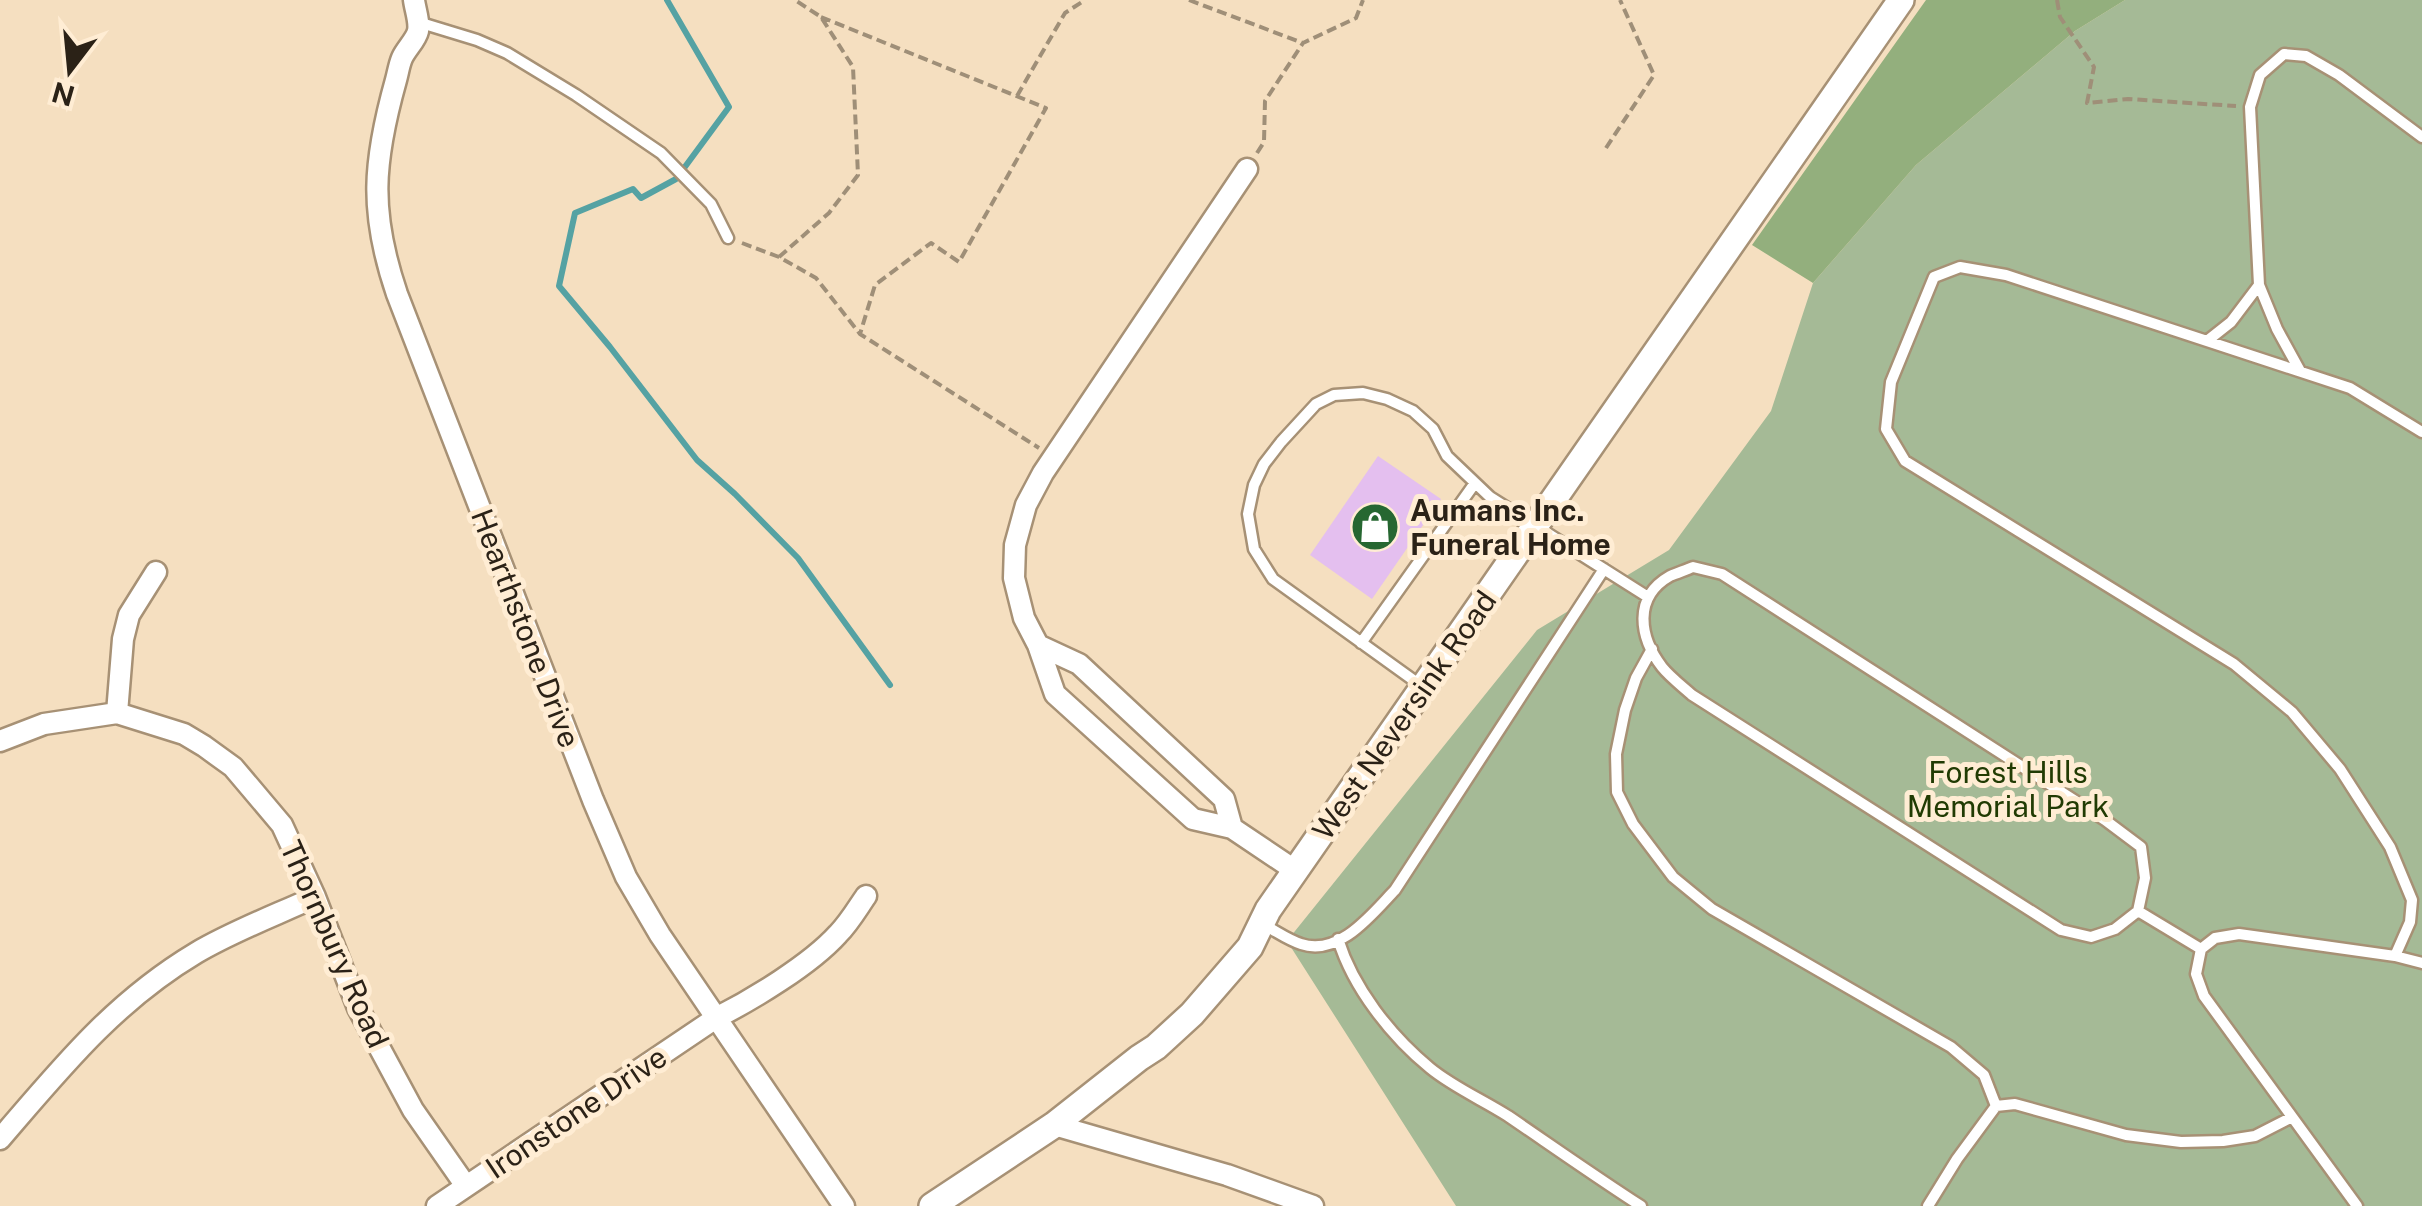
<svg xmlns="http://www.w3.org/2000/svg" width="2422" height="1206" font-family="'Public Sans',sans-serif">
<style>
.green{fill:#a5ba96}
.forest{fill:#93af7d}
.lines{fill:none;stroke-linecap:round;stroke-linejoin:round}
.stream{stroke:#55a2a3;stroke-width:6}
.building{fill:#e4bfef}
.service-casing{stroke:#a79175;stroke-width:15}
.minor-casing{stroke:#a79175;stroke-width:25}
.tertiary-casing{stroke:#a79175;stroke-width:30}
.path{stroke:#9f8f78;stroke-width:4;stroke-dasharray:10 5;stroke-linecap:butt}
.service{stroke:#fff;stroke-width:10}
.minor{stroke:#fff;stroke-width:20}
.tertiary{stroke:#fff;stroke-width:25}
.labels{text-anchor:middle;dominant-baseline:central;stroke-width:10;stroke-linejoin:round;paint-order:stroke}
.poi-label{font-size:30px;font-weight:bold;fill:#2b2217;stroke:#ffedd4;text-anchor:start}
.street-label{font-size:30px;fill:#2b2217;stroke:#ffedd4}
.park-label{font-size:30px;fill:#213b03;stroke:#ffedd4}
</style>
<rect width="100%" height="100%" fill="#f5dfc0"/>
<path class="green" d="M 2125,0 L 2422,0 L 2422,1206 L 1456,1206 L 1287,941 L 1537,630 L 1669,550 L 1771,411 L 1813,283 L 1916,165 L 2075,31 Z"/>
<path class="forest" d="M 1926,0 L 2125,0 L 2075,31 L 1916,165 L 1813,283 L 1752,245 Z"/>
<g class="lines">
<path class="stream" d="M 667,0 L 729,107 L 676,179 L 641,198 L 633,189 L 575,213 L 559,286 L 610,347 L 697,460 L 735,494 L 798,558 L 890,685"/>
</g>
<path class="building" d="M 1378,456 L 1441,499 L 1372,599 L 1310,555 Z"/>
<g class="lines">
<g class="service-casing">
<path id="service" d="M 418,22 L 477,40 L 507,53 L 576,95 L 661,153 L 711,204 L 728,238
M 2207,341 L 2231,322 L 2259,285
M 2300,371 L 2277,329 L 2259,285 L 2250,107 L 2260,75 L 2284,54 L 2306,56 L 2339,75 L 2422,137
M 1693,567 L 1722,574 L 2105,820 L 2141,847 L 2145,878 L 2138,911 L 2115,929 L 2091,937 L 2061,930 L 1692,695 C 1682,686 1670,677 1662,667 C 1639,637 1633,597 1670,576 C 1677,573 1686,570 1693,567 Z
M 1361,643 L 1475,483
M 1652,649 L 1636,678 L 1625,710 L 1616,754 L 1617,792 L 1633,824 L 1673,877 L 1712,909 L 1951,1047 L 1984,1075 L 1996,1106
M 1423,687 L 1273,579 L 1254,549 L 1248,514 L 1254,485 L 1264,464 L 1281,442 L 1316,404 L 1334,395 L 1363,393 L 1387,399 L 1413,411 L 1433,429 L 1447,456 L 1490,497 L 1648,597
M 2138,911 L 2201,949
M 1264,925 C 1276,931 1288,940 1301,944 C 1339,957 1372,914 1395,890 L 1604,569
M 1338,939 C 1353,988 1391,1036 1430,1068 C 1453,1087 1483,1100 1508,1116 C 1552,1146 1596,1177 1641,1206
M 2395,956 L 2410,922 L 2412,900 L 2390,847 L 2340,769 L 2292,712 L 2234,664 L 1905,461 L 1886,429 L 1891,382 L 1934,277 L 1960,267 L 2006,275 L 2350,388 L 2422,432
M 1928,1206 L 1957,1159 L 1996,1106 L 2015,1104 L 2126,1135 L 2181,1142 L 2223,1141 L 2255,1136 L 2292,1117
M 2357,1206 L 2204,996 L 2196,974 L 2201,949 L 2215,938 L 2239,934 L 2395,956 L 2422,963"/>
</g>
<g class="minor-casing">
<path id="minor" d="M 414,0 C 415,9 420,22 418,31 C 416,40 406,49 402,58 C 399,65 398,73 396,80 C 373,162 369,212 397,294 L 593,800 L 626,877 L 660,935 L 844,1206
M 1038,645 L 1079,664 L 1224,799 L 1232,828 L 1193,819 L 1055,694 L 1038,645 L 1024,618 L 1014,578 L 1015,545 L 1026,505 L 1043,473 L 1247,169
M 117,713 L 123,639 L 129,615 L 156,572
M 0,741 L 44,724 L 117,713 L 184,734 L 204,746 L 233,767 L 282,825 L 315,897 L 358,1008 L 413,1110 L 466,1186
M 1232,828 L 1296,871
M 1054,1125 L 1227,1175 L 1313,1206
M 0,1139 C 61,1068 114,1002 196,953 C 233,931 276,915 315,897
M 437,1206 L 716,1018 C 753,999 810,965 838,934 C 849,923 857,909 866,896"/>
</g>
<g class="tertiary-casing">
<path id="tertiary" d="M 932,1206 L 1054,1125 L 1139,1058 L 1156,1047 L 1192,1014 L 1250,947 L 1268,910 L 1901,0"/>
</g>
<path class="path" d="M 1189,0 L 1303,43
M 2057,0 L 2060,17 L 2094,67 L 2087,103 L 2128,99 L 2236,106
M 821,17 L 1046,108 L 959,262 L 931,243 L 875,285 L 860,334
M 1017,96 L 1065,13 L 1085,0
M 1606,148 L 1654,75 L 1620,0
M 1257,153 L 1264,142 L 1265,101 L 1303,43 L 1356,18 L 1363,0
M 742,243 L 779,257 L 816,278 L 860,334 L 1039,448
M 779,257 L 829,213 L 858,175 L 853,67 L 821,17 L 795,0"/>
<use href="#service" class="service"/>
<use href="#minor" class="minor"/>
<use href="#tertiary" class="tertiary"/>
</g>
<defs>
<g id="shop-disc" transform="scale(2.5)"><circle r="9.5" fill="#266731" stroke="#ffedd4"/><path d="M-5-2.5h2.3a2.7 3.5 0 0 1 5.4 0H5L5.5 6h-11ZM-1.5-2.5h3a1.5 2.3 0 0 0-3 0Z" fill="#fff"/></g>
</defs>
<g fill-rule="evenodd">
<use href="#shop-disc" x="1375" y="527"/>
</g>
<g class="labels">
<g class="poi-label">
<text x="1410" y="510">Aumans Inc.<tspan x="1410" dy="34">Funeral Home</tspan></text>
</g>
<g class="street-label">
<text transform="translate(526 628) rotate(69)">Hearthstone Drive</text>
<text transform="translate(1404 715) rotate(-55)">West Neversink Road</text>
<text transform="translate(335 944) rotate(66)">Thornbury Road</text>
<text transform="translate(576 1112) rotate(-34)">Ironstone Drive</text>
</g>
<g class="park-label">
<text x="2008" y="772">Forest Hills<tspan x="2008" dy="34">Memorial Park</tspan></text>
</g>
</g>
<g transform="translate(70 70) rotate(196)" stroke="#ffedd4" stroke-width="8" paint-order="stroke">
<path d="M0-8L18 38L0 25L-18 38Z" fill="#2b2217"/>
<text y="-15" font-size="28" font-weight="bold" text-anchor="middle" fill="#2b2217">N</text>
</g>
</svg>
